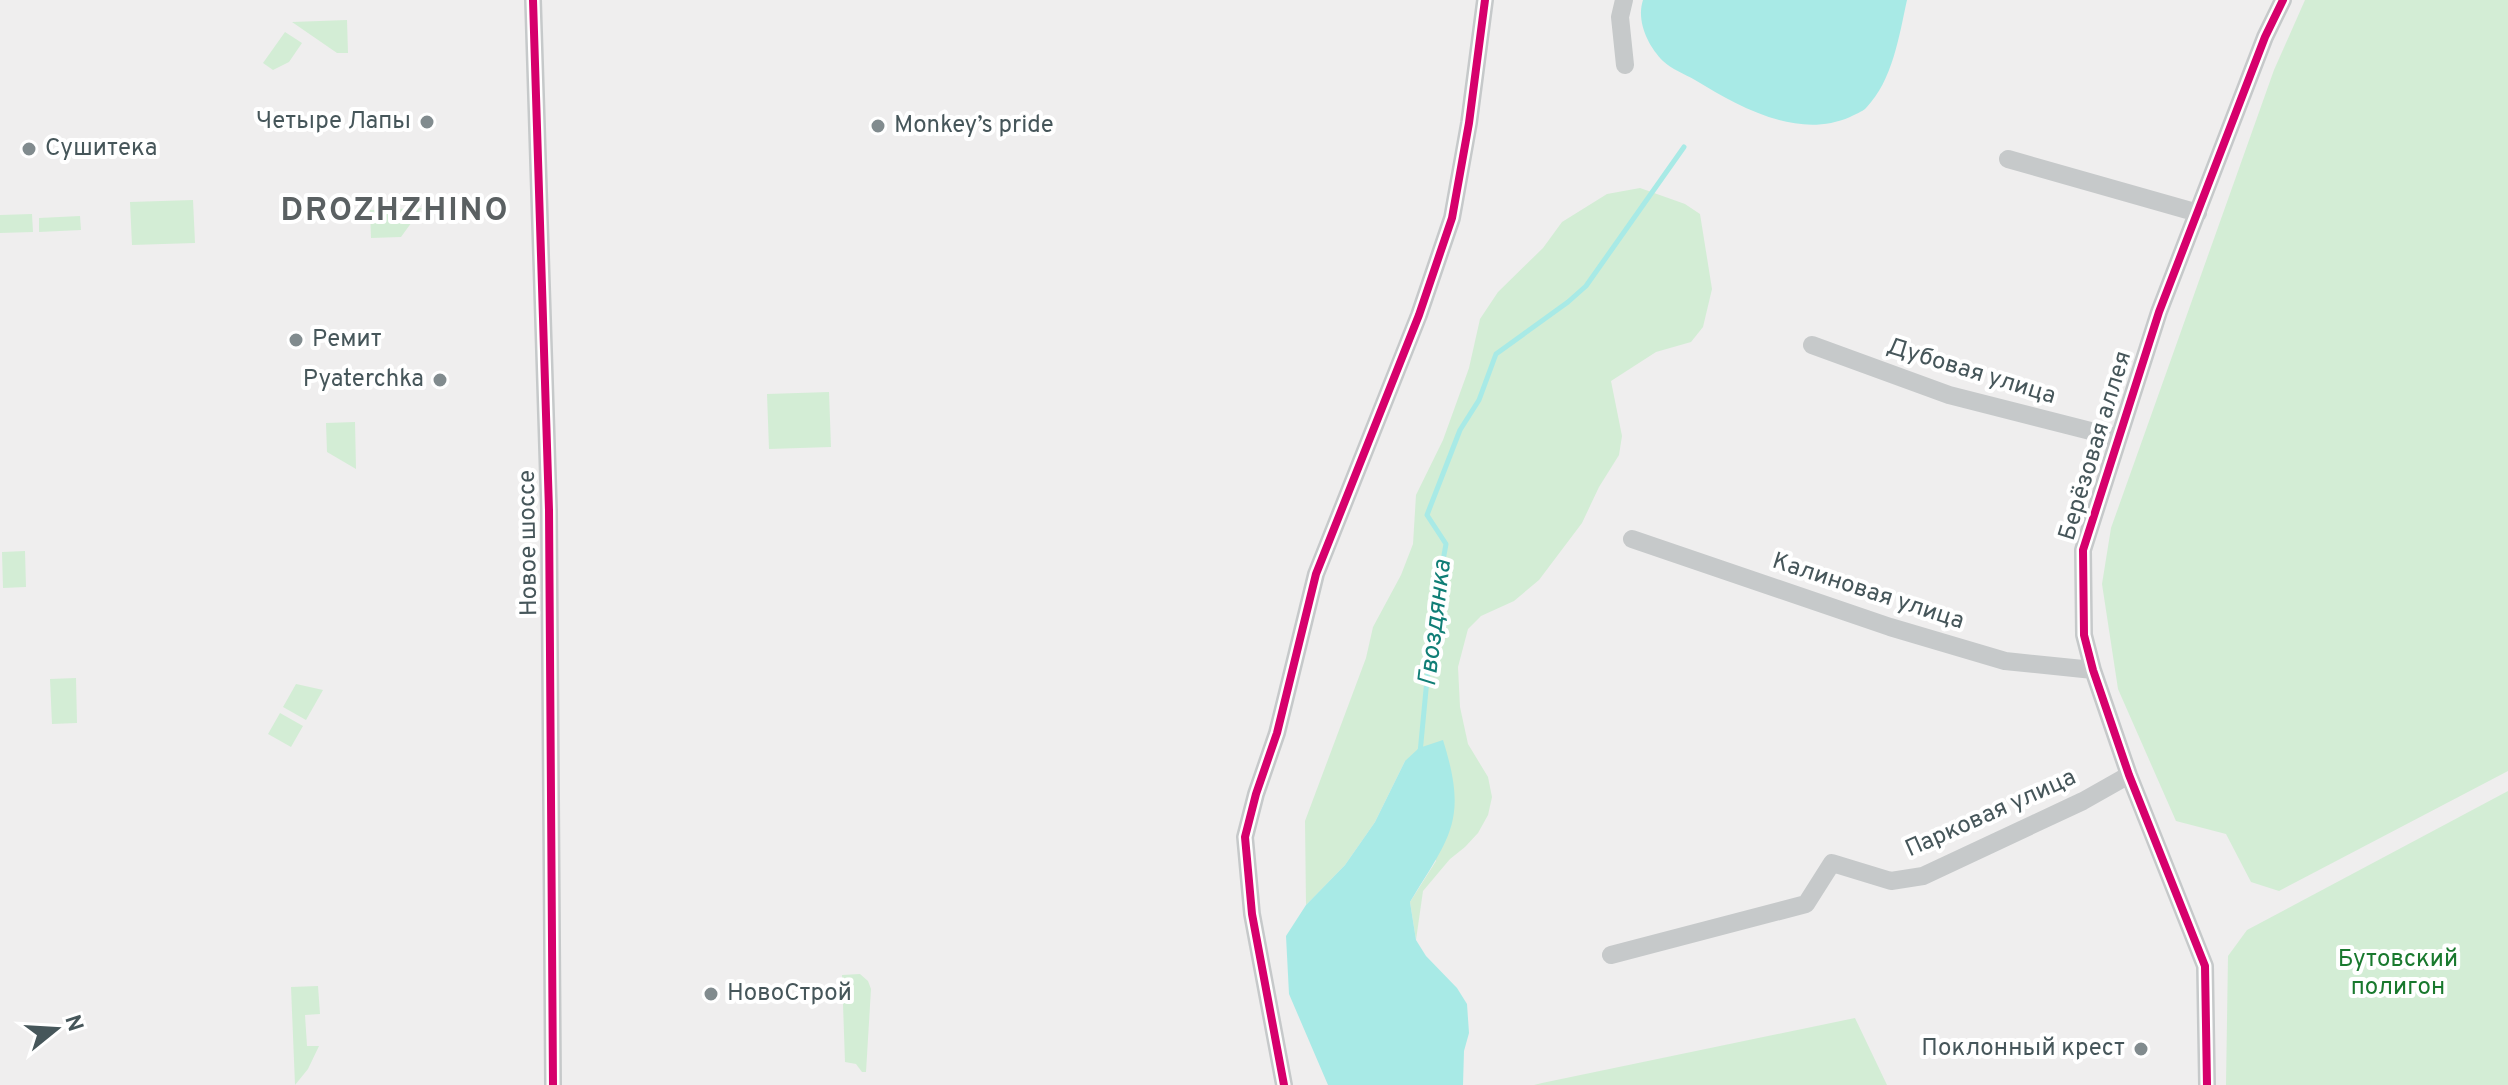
<svg xmlns="http://www.w3.org/2000/svg" width="2508" height="1085" font-family="Overpass,sans-serif">
<style>
.green{fill:#d3edd5}
.water{fill:#a8eae6}
.lines{fill:none;stroke-linecap:round;stroke-linejoin:round}
.stream{stroke:#a8eae6;stroke-width:5}
.minor{stroke:#c6c9ca;stroke-width:18}
.cycleway-casing{stroke:#fff;stroke-width:13}
.cycleway{stroke:#d6006c;stroke-width:8}
.poi-dot{fill:#818b8e;stroke:#fff;stroke-width:3}
.labels{text-anchor:middle;dominant-baseline:central;stroke-width:8;stroke-linejoin:round;paint-order:stroke}
.poi-label{font-size:24px;fill:#46565a;stroke:#fff;text-anchor:start}
.street-label{font-size:24px;fill:#46565a;stroke:#fff}
.park-label{font-size:24px;fill:#19792e;stroke:#fff}
.water-label{font-size:26px;font-style:italic;fill:#107e76;stroke:#fff}
.district-label{font-size:32px;font-weight:bold;letter-spacing:2px;fill:#5a6062;stroke:#fff}
</style>
<rect width="100%" height="100%" fill="#efeeee"/>
<path class="green" d="M 2305,0 L 2508,0 L 2508,771 L 2279,891 L 2251,882 L 2226,834 L 2176,821 L 2118,689 L 2102,584 L 2111,528 L 2274,70 Z
M 347,20 L 348,53 L 337,53 L 292,22 Z
M 285,32 L 302,43 L 289,62 L 273,70 L 263,63 Z
M 1640,188 L 1685,204 L 1700,214 L 1712,289 L 1703,327 L 1691,342 L 1656,352 L 1611,381 L 1622,436 L 1619,455 L 1599,487 L 1582,523 L 1539,580 L 1514,601 L 1481,616 L 1468,629 L 1458,667 L 1460,707 L 1468,744 L 1488,777 L 1492,797 L 1488,815 L 1478,833 L 1465,847 L 1450,859 L 1423,891 L 1416,940 L 1410,902 L 1436,861 L 1405,761 L 1375,822 L 1345,865 L 1306,905 L 1305,821 L 1366,658 L 1373,627 L 1401,575 L 1413,544 L 1416,495 L 1443,440 L 1469,368 L 1480,319 L 1498,292 L 1543,248 L 1562,222 L 1607,194 Z
M 193,200 L 195,243 L 132,245 L 130,202 Z
M 422,208 L 401,237 L 371,238 L 370,210 Z
M 32,214 L 33,232 L 0,233 L 0,215 Z
M 80,216 L 81,230 L 39,232 L 39,218 Z
M 829,392 L 831,447 L 769,449 L 767,394 Z
M 355,422 L 356,469 L 327,452 L 326,423 Z
M 25,551 L 26,587 L 3,588 L 2,552 Z
M 76,678 L 77,723 L 52,724 L 50,679 Z
M 296,684 L 323,690 L 306,720 L 283,707 Z
M 280,713 L 303,726 L 291,747 L 268,734 Z
M 2508,791 L 2508,1085 L 2226,1085 L 2228,956 L 2247,930 Z
M 860,974 L 868,981 L 871,989 L 866,1072 L 862,1072 L 856,1064 L 845,1062 L 842,975 Z
M 318,986 L 320,1014 L 305,1015 L 307,1046 L 319,1046 L 308,1069 L 295,1085 L 291,987 Z
M 1855,1018 L 1887,1085 L 1534,1085 L 1542,1083 Z"/>
<path class="water" d="M 1643,0 L 1907,0 C 1899,36 1893,80 1866,108 C 1862,112 1855,114 1850,117 C 1797,140 1740,107 1695,80 C 1685,74 1671,69 1663,61 C 1648,46 1636,21 1643,0 Z
M 1443,740 C 1468,820 1451,835 1410,902 L 1416,940 L 1426,956 L 1457,988 L 1467,1004 L 1469,1033 L 1464,1051 L 1463,1085 L 1328,1085 L 1289,994 L 1286,936 L 1306,905 L 1345,865 L 1375,822 L 1405,761 L 1419,748 Z"/>
<g class="lines">
<path class="stream" d="M 1420,753 L 1433,616 L 1446,544 L 1427,515 L 1460,430 L 1479,400 L 1496,354 L 1568,302 L 1586,286 L 1684,147"/>
<path class="minor" d="M 533,0 L 549,510 L 553,1085
M 1624,0 L 1620,17 L 1625,65
M 2008,159 L 2198,213
M 1812,345 L 1949,395 L 2118,438
M 1632,539 L 1890,627 L 2005,661 L 2093,670
M 1611,955 L 1806,904 L 1832,863 L 1891,881 L 1923,876 L 2083,801 L 2129,775
M 1284,1085 L 1252,914 L 1245,837 L 1256,794 L 1277,733 L 1316,574 L 1419,315 L 1452,218 L 1469,123 L 1485,0
M 2207,1085 L 2205,966 L 2129,775 L 2093,670 L 2084,635 L 2083,550 L 2159,312 L 2265,37 L 2283,0"/>
<g class="cycleway-casing">
<path id="cycleway" d="M 533,0 L 549,510 L 553,1085
M 1284,1085 L 1252,914 L 1245,837 L 1256,794 L 1277,733 L 1316,574 L 1419,315 L 1452,218 L 1469,123 L 1485,0
M 2207,1085 L 2205,966 L 2129,775 L 2093,670 L 2084,635 L 2083,550 L 2159,312 L 2265,37 L 2283,0"/>
</g>
<use href="#cycleway" class="cycleway"/>
</g>
<g class="poi-dot">
<circle cx="427" cy="122" r="8"/>
<circle cx="878" cy="126" r="8"/>
<circle cx="29" cy="149" r="8"/>
<circle cx="296" cy="340" r="8"/>
<circle cx="440" cy="380" r="8"/>
<circle cx="711" cy="994" r="8"/>
<circle cx="2141" cy="1049" r="8"/>
</g>
<g class="labels">
<g class="poi-label">
<text x="411" y="122" text-anchor="end">Четыре Лапы</text>
<text x="894" y="126">Monkey’s pride</text>
<text x="45" y="149">Сушитека</text>
<text x="312" y="340">Ремит</text>
<text x="424" y="380" text-anchor="end">Pyaterchka</text>
<text x="727" y="994">НовоСтрой</text>
<text x="2125" y="1049" text-anchor="end">Поклонный крест</text>
</g>
<g class="street-label">
<text transform="translate(1971 372) rotate(17)">Дубовая улица</text>
<text transform="translate(2096 446) rotate(-73)">Берёзовая аллея</text>
<text transform="translate(529 543) rotate(-91)">Новое шоссе</text>
<text transform="translate(1868 592) rotate(18)">Калиновая улица</text>
<text transform="translate(1991 814) rotate(-24)">Парковая улица</text>
</g>
<g class="park-label">
<text x="2398" y="960">Бутовский<tspan x="2398" dy="28">полигон</tspan></text>
</g>
<g class="water-label">
<text transform="translate(1436 623) rotate(-83)">Гвоздянка</text>
</g>
<g class="district-label">
<text x="395" y="212">DROZHZHINO</text>
</g>
</g>
<g transform="translate(56 1029) rotate(72)" stroke="#ffffff" stroke-width="6" paint-order="stroke">
<path d="M0-6L14 30L0 20L-14 30Z" fill="#46565a"/>
<text y="-12" font-size="22" font-weight="bold" text-anchor="middle" fill="#46565a">N</text>
</g>
</svg>
